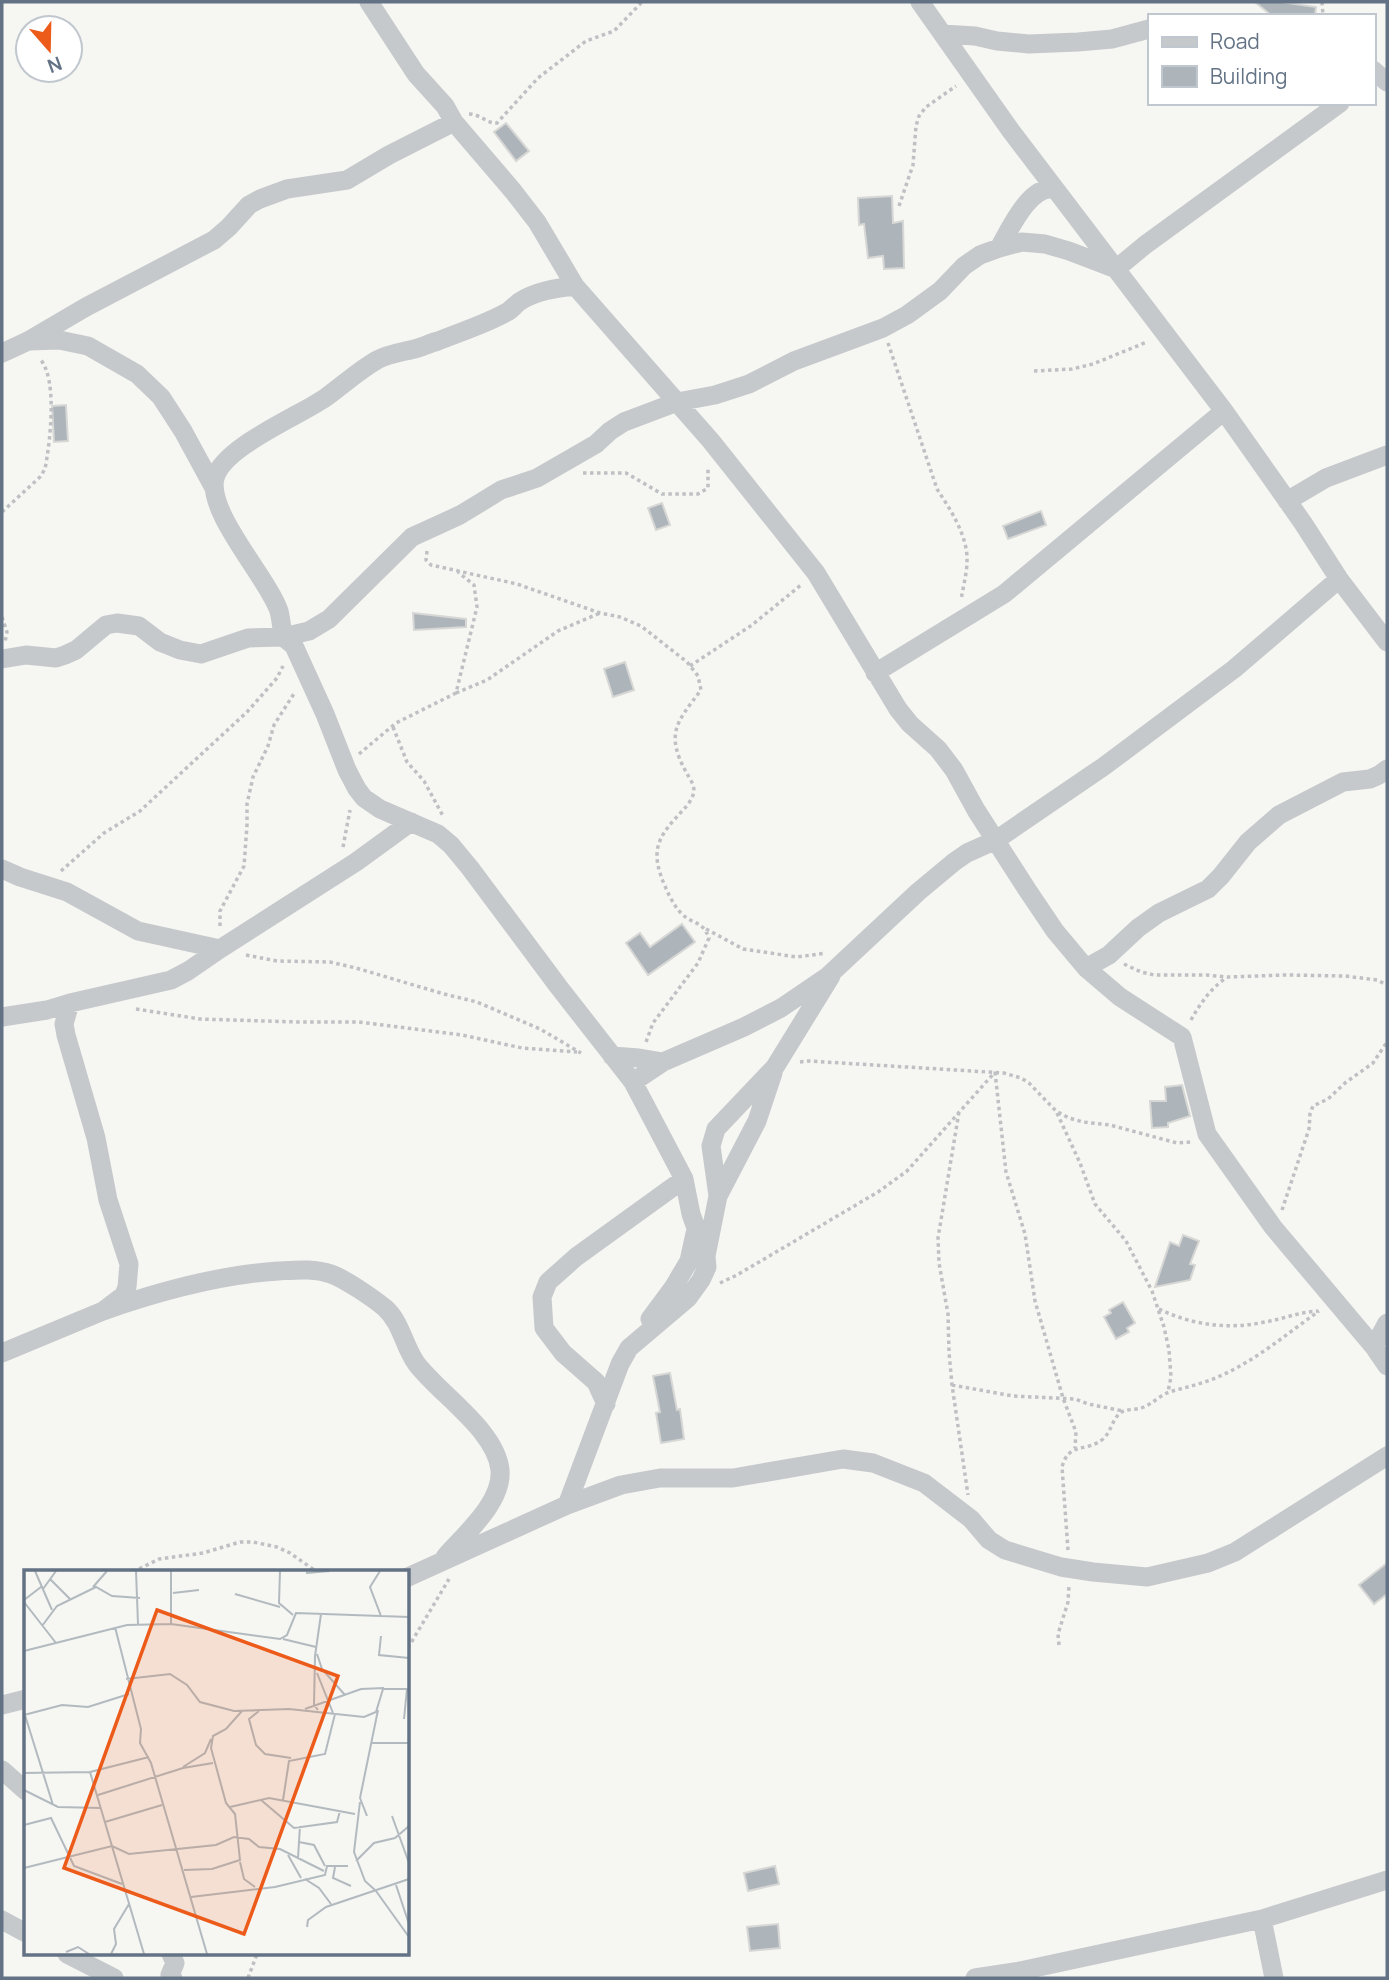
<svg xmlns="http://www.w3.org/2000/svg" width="1389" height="1980" font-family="Manrope,sans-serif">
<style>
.building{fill:#adb5bb;stroke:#d7d7d5;stroke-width:2}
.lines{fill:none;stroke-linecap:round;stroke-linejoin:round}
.path{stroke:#bfc0c3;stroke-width:3.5;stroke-dasharray:3.5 3.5;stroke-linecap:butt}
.minor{stroke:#c5c9cc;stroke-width:19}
.inset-road{fill:none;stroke:#b2bac0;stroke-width:2}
.view{fill:#ed5b1b;fill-opacity:0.15;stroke:#ed5b1b;stroke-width:3.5}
.inset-edge{fill:none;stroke:#637385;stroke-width:3.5}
</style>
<rect width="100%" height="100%" fill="#f6f6f2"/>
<path class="building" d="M 1255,2 L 1281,2 L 1316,7 L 1315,16 L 1272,16 Z
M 506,123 L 529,151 L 516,161 L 494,132 Z
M 892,196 L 893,223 L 903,221 L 904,268 L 884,269 L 883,256 L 868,258 L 864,224 L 859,225 L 858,198 Z
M 66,405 L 68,441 L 54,442 L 52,406 Z
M 662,503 L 670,525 L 656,530 L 648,508 Z
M 1041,511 L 1046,525 L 1008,539 L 1003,526 Z
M 413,613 L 466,619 L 466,627 L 414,630 Z
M 625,662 L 634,690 L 613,697 L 604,669 Z
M 682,924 L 695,942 L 648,975 L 626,943 L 640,933 L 650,947 Z
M 1182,1085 L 1190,1116 L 1168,1123 L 1168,1127 L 1152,1128 L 1150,1101 L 1166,1101 L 1165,1087 Z
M 1183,1235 L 1199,1241 L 1190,1264 L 1195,1265 L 1190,1280 L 1155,1287 L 1170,1242 L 1179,1246 Z
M 1123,1302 L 1135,1323 L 1127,1328 L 1129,1332 L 1116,1339 L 1104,1317 L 1111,1313 L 1109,1310 Z
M 670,1373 L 677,1410 L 680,1409 L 684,1439 L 661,1443 L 656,1413 L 660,1412 L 653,1376 Z
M 1387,1563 L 1387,1594 L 1374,1604 L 1359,1585 Z
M 775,1866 L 779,1884 L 748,1891 L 744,1873 Z
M 778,1924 L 780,1948 L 750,1951 L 747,1927 Z"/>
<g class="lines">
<path class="path" d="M 1322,2 L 1323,16
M 469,114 C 480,114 488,124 497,123 L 538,78 L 586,41 L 614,31 L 642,2
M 899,206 L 913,165 L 916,126 L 919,116 L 926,107 L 956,86
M 888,343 L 937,489 C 950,509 968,536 967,561 C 967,573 963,587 961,600
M 1034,371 L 1072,369 L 1093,364 L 1147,342
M 583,473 L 626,473 L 662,494 L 698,494 L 708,488 L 708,468
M 2,512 L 40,477 L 45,469 C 50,443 58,379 40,359
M 427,551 L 426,560 L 431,565 L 517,584 L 600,613 L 620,617 L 641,626 L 687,662 L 698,676 L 701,690 C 677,722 665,733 686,772 C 689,777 694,784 694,791 C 693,798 688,805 683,810 C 663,832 650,845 661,876 C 665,887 673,906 682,914 C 693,925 702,920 709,938 L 698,963 L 653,1023 L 646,1042
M 2,617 L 7,632 L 5,642
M 690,666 L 752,625 L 801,585
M 456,693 L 487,680 L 558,631 L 600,613
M 393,727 L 407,762 L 424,781 L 443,816
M 359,754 L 396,723 L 456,693 L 477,607 L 474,585 L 458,572
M 343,847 L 350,810
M 61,871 L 104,833 L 140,811 L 247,712 L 277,678 L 283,666
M 220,926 L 220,911 L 244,866 L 247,825 L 247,804 L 253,777 L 268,746 L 274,725 L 295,692
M 706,929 L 743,949 L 797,957 L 826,953
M 246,955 L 277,961 L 330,962 L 356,968 L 444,994 L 477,1002 L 540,1029 L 581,1053
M 1124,964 L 1141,972 L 1154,975 L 1206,975 L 1227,977 L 1286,975 L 1345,976 L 1377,980 L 1387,985
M 136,1009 L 200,1019 L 297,1022 L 359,1022 L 462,1035 L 522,1048 L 577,1052
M 1191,1020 C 1200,1004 1210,989 1226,978
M 800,1062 L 809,1061 L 1004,1073 L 1021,1078 L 1029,1083 L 1056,1111 L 1069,1118 L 1083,1122 L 1110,1125 L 1177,1143 L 1192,1142
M 995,1072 L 1006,1172 L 1025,1234 L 1035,1301 L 1063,1398 L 1076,1432 L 1075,1448
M 959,1112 L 938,1238 L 939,1263 L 948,1314 L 949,1352 L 952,1385 L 968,1495
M 1057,1113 L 1080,1163 L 1095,1204 L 1126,1241 L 1152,1291 L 1164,1327 L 1169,1350 L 1171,1377 L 1168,1392
M 1282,1210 L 1309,1129 L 1310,1114 L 1313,1106 L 1328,1099 L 1345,1083 L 1373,1063 L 1387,1042
M 720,1283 L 737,1275 L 878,1192 L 907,1171 L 995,1072
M 1159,1309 C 1192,1325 1228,1330 1265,1322 C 1283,1319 1299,1312 1318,1311
M 952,1385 L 1013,1396 L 1075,1399 L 1088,1404 L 1123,1411
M 1068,1550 L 1062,1467 C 1069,1441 1086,1453 1103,1439 C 1111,1432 1112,1420 1120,1413 C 1125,1409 1134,1410 1141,1408 C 1151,1405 1159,1396 1169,1392 C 1186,1387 1203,1384 1220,1376 C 1255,1361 1288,1333 1319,1311
M 133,1572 L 159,1559 L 203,1553 L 240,1542 L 253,1542 L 277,1547 L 290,1553 L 317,1572
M 1059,1645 L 1058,1634 L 1068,1602 L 1069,1585
M 408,1648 L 449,1579
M 248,1978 L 257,1954"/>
<path class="minor" d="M 369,2 L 416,74 L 445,106 L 454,122 L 513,191 L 537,222 L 575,286 L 711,441 L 816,573 L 898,709 L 910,724 L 938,749 L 954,770 L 976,810 L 1026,888 L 1055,931 L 1086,968 L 1120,997 L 1182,1037 L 1207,1134 L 1273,1227 L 1374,1347 L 1387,1366
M 920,2 L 1011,131 L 1224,411 L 1303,523 L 1339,579 L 1387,642
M 943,34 L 975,36 L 997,41 L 1029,44 L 1078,42 L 1112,39 L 1149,29
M 1373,70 L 1387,82
M 999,248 C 1010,229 1030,184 1055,189
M 29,341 L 59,340 L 88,346 L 137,374 L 161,397 L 183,431 L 214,488
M 2,353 L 28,341 L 86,307 L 214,240 L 229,227 L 249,205 L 260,199 L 287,189 L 347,180 L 389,155 L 454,122
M 1287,501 L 1326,478 L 1387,455
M 2,659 L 26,655 L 56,658 L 65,655 L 76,650 L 106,625 L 117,623 L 139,626 L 160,642 L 180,650 L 201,654 L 248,638 L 283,637 L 309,631 L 329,619 L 412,537 L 460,515 L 501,490 L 537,478 L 596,444 L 610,431 L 624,422 L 677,402 L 715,395 L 749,384 L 794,361 L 883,328 L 907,315 L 940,291 L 964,266 L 980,255 L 999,248 L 1022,242 L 1045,244 L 1069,251 L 1116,269 L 1145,245 L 1340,103
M 875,673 L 1004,594 L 1224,411
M 2,869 L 20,877 L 67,892 L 138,931 L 220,949
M 1086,968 L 1109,955 L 1138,928 L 1159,913 L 1208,889 L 1221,876 L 1248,842 L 1279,815 L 1343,782 L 1370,779 L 1379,775 L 1387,769
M 2,1017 L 47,1010 L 70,1003 L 171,980 L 188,971 L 220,949 L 356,862 L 411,822
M 612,1056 L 639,1058 L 663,1062
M 633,1082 L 663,1062 L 744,1027 L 781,1008 L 828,976 L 918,892 L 954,862 L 967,853 L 996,840 L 1103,767 L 1234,669 L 1339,579
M 718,1196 L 757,1121 L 773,1073
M 706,1256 L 718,1196 L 711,1146 L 716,1129 L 775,1067 L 831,976
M 103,1311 C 160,1291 218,1275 278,1271 C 296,1270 314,1268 331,1274 C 345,1279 373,1298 385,1308 C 401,1322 404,1346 416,1363 C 439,1394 496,1430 500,1470 C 503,1502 465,1534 445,1557
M 650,1319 L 673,1288 L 689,1261 L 696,1229
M 1374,1347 L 1387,1323
M 2,1353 L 103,1311 L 124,1295 L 127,1287 L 129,1264 L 108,1200 L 96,1138 L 66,1035 L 64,1024 L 70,1003
M 606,1404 L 596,1382 L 563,1353 L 544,1328 L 542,1297 L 548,1282 L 576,1257 L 684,1179
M 567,1505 L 620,1364 L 629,1348 L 688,1298 L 701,1280 L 707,1267 L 706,1256 L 691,1214 L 684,1179 L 633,1082 L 558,986 L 470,868 L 451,845 L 438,834 L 380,809 L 364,798 L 357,789 L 347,770 L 325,714 L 294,646 L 283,637 C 282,629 281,619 279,611 C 268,578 206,512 215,478 C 223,447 299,416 325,398 C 343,385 358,371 377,360 C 390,353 404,352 418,348 C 424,346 431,343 438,341 C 460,332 486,324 507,312 C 511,310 515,305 519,302 C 535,291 557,288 575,286
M 408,1577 L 567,1505 L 621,1485 L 660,1478 L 733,1478 L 843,1459 L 873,1463 L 924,1483 L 971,1519 L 989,1540 L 1005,1550 L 1061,1567 L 1093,1572 L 1147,1577 L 1208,1563 L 1235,1552 L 1387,1456
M 2,1705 L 26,1699
M 2,1770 L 26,1791
M 1262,1919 L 1274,1978
M 2,1920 L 26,1933
M 67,1954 L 114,1978
M 171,1954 L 175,1963 L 170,1975 L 173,1978
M 975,1978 L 1020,1971 L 1262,1919 L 1387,1880"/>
</g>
<g transform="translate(24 1570)">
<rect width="385" height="385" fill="#f6f6f2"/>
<path class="inset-road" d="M 11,1 L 28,40M 112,1 L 114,54M 256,1 L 255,33 L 269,45M 356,1 L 346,17 L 357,46M 282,3 L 306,1M 26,9 L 46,29M 69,17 L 83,1M 19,19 L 32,1M 149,23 L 175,20M 211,24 L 256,37M 0,30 L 17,17M 0,32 L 32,73M 147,54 L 147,1M 18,56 L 33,36 L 72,17 L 88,26 L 116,28M 91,57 L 117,159 L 116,173 L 127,193 L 183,384M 357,66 L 355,85 L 385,88M 259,69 L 292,77M 0,81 L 103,55 L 147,54 L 256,69 L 263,65 L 272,43 L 385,47M 293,84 L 298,99 L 321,125M 293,103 L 309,143M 102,109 L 146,104 L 163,115 L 176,132 L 210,141 L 265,139 L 340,147 L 352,142 L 359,119 L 385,119M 281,139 L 337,119 L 360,118M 294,140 L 290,135 L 291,86 L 297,44M 235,141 L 225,149 L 232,175 L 241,184 L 267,188M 0,142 L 29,235M 0,145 L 38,135 L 64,137 L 105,124M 380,149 L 383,119M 347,173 L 385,173M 159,197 L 181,183 L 187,169M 66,202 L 125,187M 0,203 L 66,202 L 120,384M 0,220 L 34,237 L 77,238M 74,225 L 159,198 L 189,193M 237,230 L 270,258 L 313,252 L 316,241M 259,230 L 265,191 L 301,184 L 311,144M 336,232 L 330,282 L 341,311 L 351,320M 206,237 L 245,228 L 331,244M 343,246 L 336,228 L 354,140M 368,246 L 385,293M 81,252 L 138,235M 0,255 L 27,248 L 50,296 L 98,314M 275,272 L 290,275 L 301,296M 264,285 L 277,308M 274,288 L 276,256M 332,291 L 350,273 L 371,268 L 385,256M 216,292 L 220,309 L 231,317M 311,297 L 309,308 L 327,316M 0,298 L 88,276 L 105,284 L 192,275 L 210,267 L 225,269 L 235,277 L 256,279 L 300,301M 160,300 L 188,299 L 216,290 L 211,244 L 202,233 L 187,178 L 189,166 L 202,159 L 218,141M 281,309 L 295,318 L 307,334M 372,315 L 385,354M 352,321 L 385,367M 167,327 L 251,317 L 301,305 L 303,296 L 324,296M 283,357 L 284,350 L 302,337 L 385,309M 42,382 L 54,377 L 65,384M 87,384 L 92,374 L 90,359 L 105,334"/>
<path class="view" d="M 133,40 L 314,106 L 220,364 L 40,298 Z"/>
<rect width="385" height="385" class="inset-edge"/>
</g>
<rect width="1389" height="1980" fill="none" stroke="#637385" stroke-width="7"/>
<rect x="1148" y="14" width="228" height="91" fill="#ffffff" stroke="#c1c7ce" stroke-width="2"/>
<rect x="1162" y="37" width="35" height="10" fill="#c5c9cc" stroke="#c1c7ce" stroke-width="2"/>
<text x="1210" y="49" font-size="21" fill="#637385">Road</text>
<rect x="1162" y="66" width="35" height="21" fill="#adb5bb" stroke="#c1c7ce" stroke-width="2"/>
<text x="1210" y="84" font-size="21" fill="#637385">Building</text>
<g transform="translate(49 49) rotate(160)"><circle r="33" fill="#ffffff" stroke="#c1c7ce" stroke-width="2"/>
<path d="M0-5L12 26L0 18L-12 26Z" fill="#ed5b1b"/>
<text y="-10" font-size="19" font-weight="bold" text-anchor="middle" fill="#637385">N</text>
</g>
</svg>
